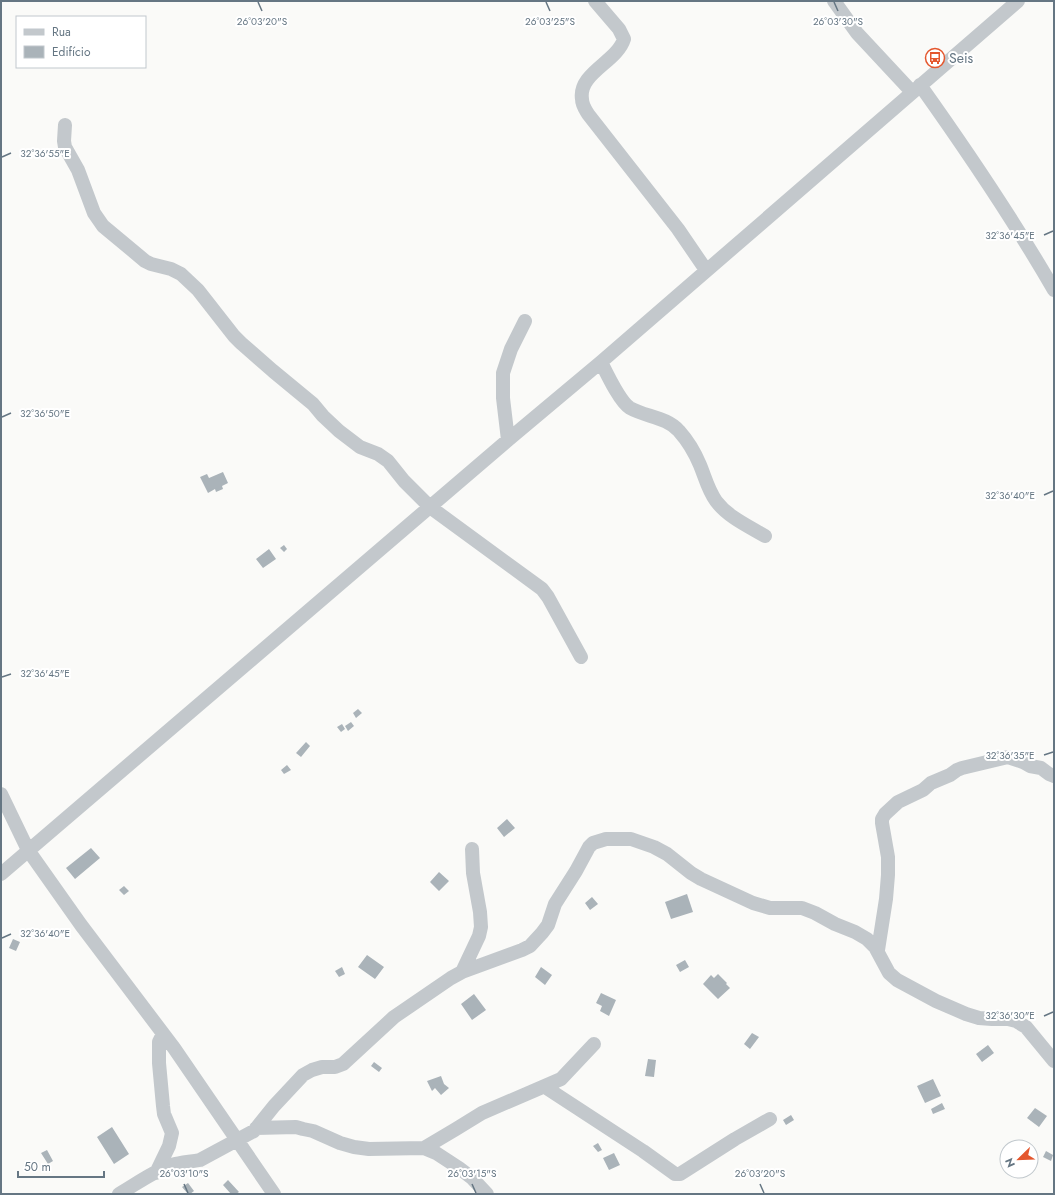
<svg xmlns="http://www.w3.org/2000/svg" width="1055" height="1195" font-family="Jost,sans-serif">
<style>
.building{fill:#aab3b9}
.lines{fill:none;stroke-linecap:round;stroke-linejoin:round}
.minor{stroke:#c3c8cc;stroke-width:14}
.ticks{fill:none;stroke:#657683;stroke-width:1.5}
.labels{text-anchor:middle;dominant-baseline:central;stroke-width:4;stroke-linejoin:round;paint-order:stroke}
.poi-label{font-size:14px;fill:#657683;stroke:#fff;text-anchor:start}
.ticks-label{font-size:10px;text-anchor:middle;fill:#657683;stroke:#fff;stroke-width:4;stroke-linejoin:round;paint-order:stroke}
</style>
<rect width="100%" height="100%" fill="#fafaf8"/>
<path class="building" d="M 223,472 L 228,483 L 222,486 L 223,489 L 216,492 L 215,489 L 208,493 L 200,477 L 207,474 L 209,478 Z
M 284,545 L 287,549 L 284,552 L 280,548 Z
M 269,549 L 276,559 L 263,568 L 256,559 Z
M 358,709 L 362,713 L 356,718 L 353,713 Z
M 351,722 L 354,726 L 348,731 L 345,726 Z
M 342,724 L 345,729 L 341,732 L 337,727 Z
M 306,742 L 310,746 L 301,757 L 296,753 Z
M 287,765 L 291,770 L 284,774 L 281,770 Z
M 507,819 L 515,828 L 504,837 L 497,828 Z
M 91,848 L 100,858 L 75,879 L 66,868 Z
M 439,872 L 449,881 L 439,891 L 430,882 Z
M 124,886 L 129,891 L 124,895 L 119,890 Z
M 687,894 L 693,912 L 671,919 L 665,902 Z
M 592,897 L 598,904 L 590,910 L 585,903 Z
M 13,939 L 20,942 L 16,951 L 9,948 Z
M 367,955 L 384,967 L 375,979 L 358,967 Z
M 685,960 L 689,967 L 680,972 L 676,965 Z
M 342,967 L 345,974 L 339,977 L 335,971 Z
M 541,967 L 552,975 L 545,985 L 535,977 Z
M 718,974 L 727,983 L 726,984 L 730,988 L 718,999 L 703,984 L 711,975 L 714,978 Z
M 601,993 L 616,1000 L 609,1016 L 600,1011 L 602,1006 L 596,1003 Z
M 474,994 L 486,1010 L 472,1020 L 461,1004 Z
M 752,1033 L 759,1037 L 750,1049 L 744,1044 Z
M 988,1045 L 994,1053 L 982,1062 L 976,1054 Z
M 648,1059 L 656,1060 L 654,1077 L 645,1076 Z
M 374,1062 L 382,1068 L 379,1072 L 371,1066 Z
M 441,1076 L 444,1084 L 449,1088 L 441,1095 L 435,1088 L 432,1091 L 427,1081 Z
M 933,1079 L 941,1096 L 925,1103 L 917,1086 Z
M 942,1103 L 945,1109 L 933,1114 L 931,1109 Z
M 1035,1108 L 1047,1116 L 1039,1127 L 1027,1118 Z
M 791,1115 L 794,1120 L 786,1125 L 783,1120 Z
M 112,1127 L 129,1154 L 114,1164 L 97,1137 Z
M 598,1143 L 602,1150 L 598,1152 L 593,1146 Z
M 47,1150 L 53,1161 L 48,1164 L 41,1153 Z
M 1046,1151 L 1053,1155 L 1051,1161 L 1043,1157 Z
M 614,1153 L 620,1165 L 609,1170 L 603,1158 Z
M 228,1180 L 239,1192 L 236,1194 L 231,1194 L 223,1185 Z
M 188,1183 L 194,1191 L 190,1194 L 188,1194 L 182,1187 Z"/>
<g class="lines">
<path class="minor" d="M 595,1 L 619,29 L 624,39 C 617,62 578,73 582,99 C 582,105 585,109 588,114 L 678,229 L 706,270
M 834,1 L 857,33 L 912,92
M 920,85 C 967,151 1013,219 1054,290
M 65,125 L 64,141 L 65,147 L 78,170 L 94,213 L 103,226 L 145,261 L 151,264 L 171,269 L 181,274 L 198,290 L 234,336 L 241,343 L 273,371 L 313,404 L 323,416 L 339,431 L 360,447 L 378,454 L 388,461 L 404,481 L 430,507 L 542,589 L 548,597 L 581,657
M 601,362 C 607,374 620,402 630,408 C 646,417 667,417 679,431 C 688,441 695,453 700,465 C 705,477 708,490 716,501 C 728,517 748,526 765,536
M 508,440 L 503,398 L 503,373 L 511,349 L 525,321
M 1,794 L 28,850 L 81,925 L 174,1048 L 274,1194
M 1,874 L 508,440 L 601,362 L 1018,1
M 878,950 L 886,899 L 888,875 L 888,857 L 882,823 L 882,819 L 885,814 L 898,802 L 923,790 L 931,783 L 950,775 L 957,770 L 962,768 L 1008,757 L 1023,762 L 1030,766 L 1041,768 L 1049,774 L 1054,776
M 462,972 L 479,936 L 481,927 L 480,912 L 473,873 L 472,849
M 545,1087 L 643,1151 L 675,1174 L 680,1174 L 735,1139 L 770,1119
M 256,1128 L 296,1127 L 303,1129 L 313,1131 L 340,1143 L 354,1147 L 369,1149 L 424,1148 L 436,1153 L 459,1168 L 472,1178 L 487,1194
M 424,1148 L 456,1129 L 482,1113 L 561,1079 L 594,1044
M 156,1173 L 169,1146 L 172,1133 L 164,1114 L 163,1106 L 159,1063 L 159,1042 L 163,1034
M 119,1194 C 135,1185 155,1170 172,1165 C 181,1162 190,1162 200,1160 L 254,1131 L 274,1106 L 303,1075 L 312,1070 L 322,1067 L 335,1067 L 343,1064 L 394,1017 L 451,978 L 462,972 L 522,950 L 530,946 L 542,933 L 548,925 L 555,904 L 576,871 L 589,847 L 593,843 L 606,839 L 631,839 L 654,847 L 667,854 L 691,873 L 701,879 L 753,903 L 770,908 L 802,908 L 815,913 L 835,924 L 855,932 L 867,939 L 875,947 L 889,973 L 897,980 L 936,1001 L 966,1014 L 979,1018 L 992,1019 L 1008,1019 L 1016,1021 L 1026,1027 L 1054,1061"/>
</g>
<path class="ticks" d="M 258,2 L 262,11M 546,2 L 550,11M 834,2 L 838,11M 2,157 L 11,153M 1044,235 L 1053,231M 2,417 L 11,413M 1044,495 L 1053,491M 2,677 L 11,674M 1044,755 L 1053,752M 2,938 L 11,934M 1044,1016 L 1053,1012M 184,1184 L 188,1193M 472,1184 L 476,1193M 760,1184 L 764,1193"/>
<defs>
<g id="bus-ring" transform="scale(1)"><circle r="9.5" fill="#fff" stroke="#e4572e" stroke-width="1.5"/><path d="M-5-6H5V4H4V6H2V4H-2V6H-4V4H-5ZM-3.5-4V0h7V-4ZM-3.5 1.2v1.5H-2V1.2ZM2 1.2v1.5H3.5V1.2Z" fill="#e4572e"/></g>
</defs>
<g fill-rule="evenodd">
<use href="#bus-ring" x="935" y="58"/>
</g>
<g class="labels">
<g class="poi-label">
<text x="949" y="58">Seis</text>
</g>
</g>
<g class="ticks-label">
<text x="262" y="25">26°03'20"S</text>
<text x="550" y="25">26°03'25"S</text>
<text x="838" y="25">26°03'30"S</text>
<text x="45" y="157">32°36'55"E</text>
<text x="1010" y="239">32°36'45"E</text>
<text x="45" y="417">32°36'50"E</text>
<text x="1010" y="499">32°36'40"E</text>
<text x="45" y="677">32°36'45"E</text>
<text x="1010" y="759">32°36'35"E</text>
<text x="45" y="937">32°36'40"E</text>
<text x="1010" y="1019">32°36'30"E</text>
<text x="184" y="1177">26°03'10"S</text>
<text x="472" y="1177">26°03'15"S</text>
<text x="760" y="1177">26°03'20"S</text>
</g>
<rect width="1055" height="1195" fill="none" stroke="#657683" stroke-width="4"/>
<rect x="16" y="16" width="130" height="52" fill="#ffffff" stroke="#c1c8cd"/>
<rect x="24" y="29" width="20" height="6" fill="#c3c8cc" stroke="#c1c8cd"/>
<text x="52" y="36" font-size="12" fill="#657683">Rua</text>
<rect x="24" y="46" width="20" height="12" fill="#aab3b9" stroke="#c1c8cd"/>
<text x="52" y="56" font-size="12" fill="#657683">Edifício</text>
<g transform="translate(1019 1159) rotate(247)"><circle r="19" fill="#ffffff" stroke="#c1c8cd"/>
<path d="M0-3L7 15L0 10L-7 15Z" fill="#e4572e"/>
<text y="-6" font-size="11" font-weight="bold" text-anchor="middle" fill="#657683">N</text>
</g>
<path d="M18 1171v6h86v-6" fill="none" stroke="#657683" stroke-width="2"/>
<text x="24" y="1171" font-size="12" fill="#657683" stroke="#ffffff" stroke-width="3" paint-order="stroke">50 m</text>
</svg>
